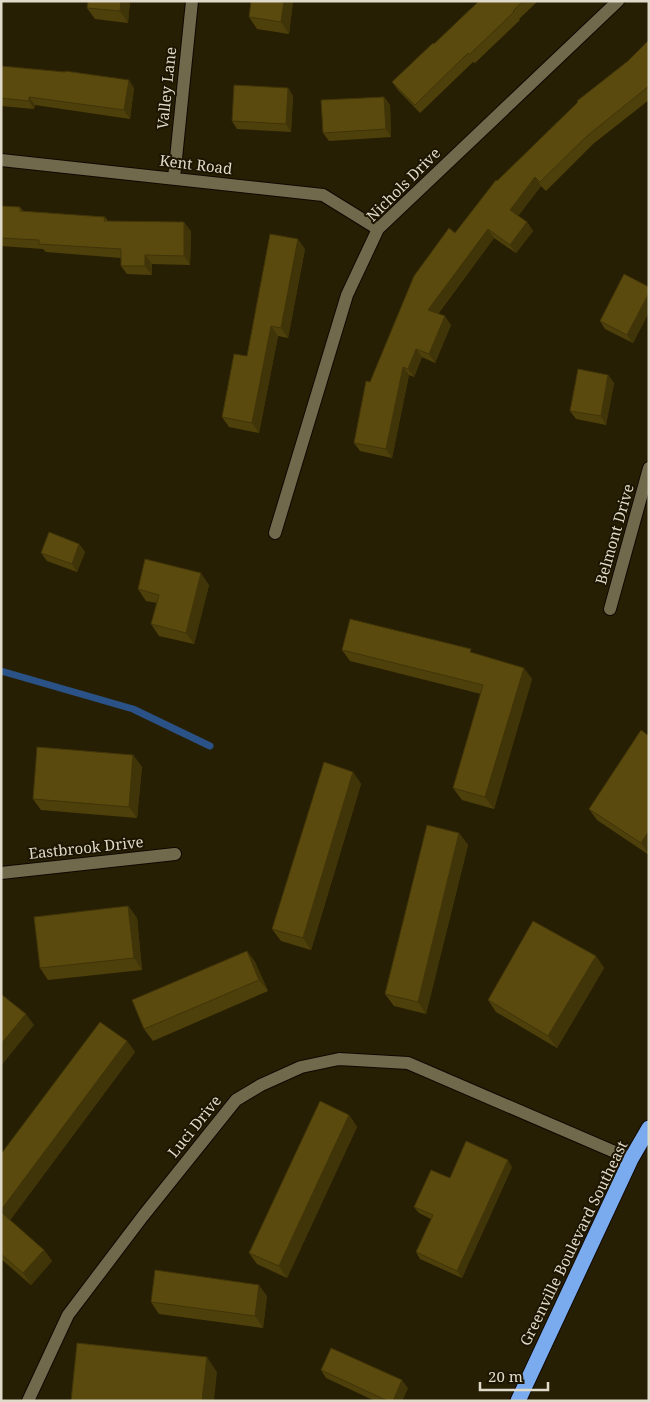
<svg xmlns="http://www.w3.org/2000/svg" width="650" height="1402" font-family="'Noto Serif',serif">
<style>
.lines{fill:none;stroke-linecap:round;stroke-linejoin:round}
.stream{stroke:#2b5286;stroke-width:7}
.street-casing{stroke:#100800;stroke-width:14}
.highway-casing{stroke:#100800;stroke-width:17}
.street{stroke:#71694c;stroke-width:12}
.highway{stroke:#7aabef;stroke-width:15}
.wall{fill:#4e400b}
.shaded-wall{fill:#403409}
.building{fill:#5b4a0d;stroke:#403409}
.labels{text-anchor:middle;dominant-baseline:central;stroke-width:4;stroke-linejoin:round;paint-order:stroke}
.street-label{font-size:15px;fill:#dfdaca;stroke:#1d1500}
</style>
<rect width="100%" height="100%" fill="#271f04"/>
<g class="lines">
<path class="stream" d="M 1,671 L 133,709 L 210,746"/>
<g class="street-casing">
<path id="street" d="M 1,160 L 323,195 L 378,229
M 174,178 L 192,1
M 275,533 L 347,295 L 378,229 L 618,1
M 610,609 L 649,468
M 1,873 L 175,854
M 28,1401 L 68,1315 L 143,1216 L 236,1100 L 261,1085 L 301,1067 L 339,1059 L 408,1063 L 631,1159"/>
</g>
<g class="highway-casing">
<path id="highway" d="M 518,1401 L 631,1159 L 649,1128"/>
</g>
<use href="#street" class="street"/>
<use href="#highway" class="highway"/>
</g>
<path class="wall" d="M 130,1 L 128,23 L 95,19 L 87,8 Z
M 293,1 L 289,34 L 257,29 L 249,17 Z
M 479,1 L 538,1 L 519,19 L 520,20 L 475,63 L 473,62 L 420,113 L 398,90 L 392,82 L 434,44 Z
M 649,40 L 649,100 L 593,144 L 546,191 L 541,186 L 518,216 L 527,222 L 533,231 L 516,253 L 494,238 L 438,314 L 451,325 L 435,363 L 422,357 L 414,377 L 409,375 L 392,458 L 360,451 L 354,443 L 370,382 L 455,233 L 497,181 L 628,61 Z
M 1,66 L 134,88 L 130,119 L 35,105 L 34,109 L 1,106 Z
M 288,88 L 293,96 L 291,132 L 237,129 L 232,121 Z
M 384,97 L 390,105 L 391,137 L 329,141 L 323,133 Z
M 1,206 L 20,207 L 23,211 L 105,217 L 108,221 L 191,231 L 190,265 L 152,264 L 152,275 L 127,274 L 121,266 L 121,258 L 46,252 L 43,249 L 1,246 Z
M 305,249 L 288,338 L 278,336 L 259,433 L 229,427 L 222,417 L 247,356 Z
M 649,287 L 649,312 L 633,343 L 605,329 L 600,321 Z
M 608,375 L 614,383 L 606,425 L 576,419 L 570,411 Z
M 79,544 L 85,552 L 77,572 L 47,561 L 41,553 Z
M 209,585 L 194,644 L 159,636 L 151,624 L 157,603 L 146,601 L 138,589 Z
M 342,650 L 474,653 L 532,679 L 494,809 L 462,800 L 453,788 L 481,694 L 350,661 Z
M 649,736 L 649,855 L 597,820 L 589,809 Z
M 133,755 L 142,767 L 137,818 L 41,810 L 33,799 Z
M 353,772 L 361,784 L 311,950 L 281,941 L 272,929 Z
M 459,833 L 468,845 L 426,1014 L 394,1006 L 385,994 Z
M 128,906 L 137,918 L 142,970 L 48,980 L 40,968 Z
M 247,951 L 255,962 L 268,991 L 153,1041 L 144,1029 Z
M 596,956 L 604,968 L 557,1048 L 496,1012 L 488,1000 Z
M 127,1041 L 135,1052 L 10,1220 L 44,1250 L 52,1261 L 31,1285 L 1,1259 L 1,1154 Z
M 349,1115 L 357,1127 L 287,1278 L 257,1264 L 249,1253 Z
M 512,1167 L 462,1278 L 420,1259 L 416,1252 L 431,1219 L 419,1213 L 414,1207 L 450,1178 Z
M 267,1296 L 263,1328 L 159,1314 L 151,1302 Z
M 321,1370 L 408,1388 L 402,1401 L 375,1401 L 326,1378 Z"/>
<path class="shaded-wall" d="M 121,1 L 130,1 L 128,23 L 120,11 Z
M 284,1 L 293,1 L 289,34 L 281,22 Z
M 129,80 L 134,88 L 130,119 L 124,110 Z
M 288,88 L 293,96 L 291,132 L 286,124 Z
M 29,97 L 35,105 L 34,109 L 29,101 Z
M 384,97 L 390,105 L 391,137 L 386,129 Z
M 535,177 L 541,186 L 516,218 L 510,210 Z
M 184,222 L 191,231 L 190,265 L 184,256 Z
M 527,222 L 533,231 L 516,253 L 510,245 Z
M 488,229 L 494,238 L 434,318 L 428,310 Z
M 298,239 L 305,249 L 288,338 L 281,328 Z
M 145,255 L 152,264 L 152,275 L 145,266 Z
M 649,293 L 649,312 L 633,343 L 627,335 Z
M 445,316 L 451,325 L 435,363 L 429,354 Z
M 271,326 L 278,336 L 259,433 L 252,423 Z
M 416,349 L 422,357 L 414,377 L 408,369 Z
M 403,367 L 409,375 L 392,458 L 386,449 Z
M 608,375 L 614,383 L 606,425 L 601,416 Z
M 79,544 L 85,552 L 77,572 L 72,564 Z
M 201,573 L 209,585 L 194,644 L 186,633 Z
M 524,668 L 532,679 L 494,809 L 485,797 Z
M 133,755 L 142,767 L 137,818 L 129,807 Z
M 353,772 L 361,784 L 311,950 L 303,938 Z
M 649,831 L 649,854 L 641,843 Z
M 459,833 L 468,845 L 426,1014 L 418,1002 Z
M 128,906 L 137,918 L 142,970 L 134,958 Z
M 247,951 L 255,962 L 268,991 L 259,980 Z
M 596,956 L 604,968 L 557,1048 L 548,1036 Z
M 26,1014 L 34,1025 L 1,1066 L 1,1044 Z
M 127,1041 L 135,1052 L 8,1223 L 1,1213 L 1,1210 Z
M 349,1115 L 357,1127 L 287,1278 L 279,1266 Z
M 508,1160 L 512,1167 L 462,1278 L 457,1271 Z
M 44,1250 L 52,1261 L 31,1285 L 23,1273 Z
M 259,1285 L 267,1296 L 263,1328 L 255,1316 Z
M 207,1357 L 217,1372 L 214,1401 L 202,1401 Z
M 402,1380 L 408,1388 L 402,1401 L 393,1401 Z"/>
<path class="building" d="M 88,1 L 121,1 L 120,11 L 87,8 Z
M 251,1 L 284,1 L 281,22 L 249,17 Z
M 479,1 L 523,1 L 513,11 L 514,12 L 469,55 L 468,53 L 415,105 L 392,82 L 433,43 L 434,44 Z
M 649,40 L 649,86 L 587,136 L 540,182 L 535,177 L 510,210 L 527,222 L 510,245 L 488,229 L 428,310 L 445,316 L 429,354 L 416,349 L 408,369 L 403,367 L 386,449 L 354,443 L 366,381 L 370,382 L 414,276 L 449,228 L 455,233 L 496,180 L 497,181 L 578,102 L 577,101 L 628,61 Z
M 1,66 L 65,72 L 65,71 L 129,80 L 124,110 L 29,97 L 29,101 L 1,98 Z
M 234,85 L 288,88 L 286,124 L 232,121 Z
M 384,97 L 386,129 L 323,133 L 321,100 Z
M 1,206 L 20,207 L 20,211 L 105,217 L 104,221 L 184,222 L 184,256 L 145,255 L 145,266 L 121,266 L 121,249 L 39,244 L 39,240 L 1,238 Z
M 270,234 L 298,239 L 281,328 L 271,326 L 252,423 L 222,417 L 234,354 L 247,356 Z
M 624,274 L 649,287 L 649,293 L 627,335 L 600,321 Z
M 578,369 L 608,375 L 601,416 L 570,411 Z
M 49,532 L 79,544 L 72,564 L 41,553 Z
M 145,559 L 201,573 L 186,633 L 151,624 L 159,595 L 138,589 Z
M 350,619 L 471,649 L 470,652 L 524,668 L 485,797 L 453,788 L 483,685 L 342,650 Z
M 641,730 L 649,736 L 649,831 L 641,843 L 589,809 Z
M 37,747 L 133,755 L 129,807 L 33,799 Z
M 324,762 L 353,772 L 303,938 L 272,929 Z
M 427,825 L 459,833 L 418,1002 L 385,994 Z
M 128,906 L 134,958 L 40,968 L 34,917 Z
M 533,921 L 596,956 L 548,1036 L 488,1000 Z
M 247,951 L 259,980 L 144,1029 L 132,1000 Z
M 1,994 L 26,1014 L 1,1044 Z
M 100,1022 L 127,1041 L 1,1210 L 1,1154 Z
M 320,1101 L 349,1115 L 279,1266 L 249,1253 Z
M 466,1141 L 508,1160 L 457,1271 L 416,1252 L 433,1215 L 414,1207 L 431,1170 L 450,1178 Z
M 1,1212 L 44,1250 L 23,1273 L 1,1254 Z
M 155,1270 L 259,1285 L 255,1316 L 151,1302 Z
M 77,1343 L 207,1357 L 202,1401 L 71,1401 Z
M 331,1348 L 402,1380 L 393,1401 L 388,1401 L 321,1370 Z"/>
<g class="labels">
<g class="street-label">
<text transform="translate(166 88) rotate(-84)">Valley Lane</text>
<text transform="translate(196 164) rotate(7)">Kent Road</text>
<text transform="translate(403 184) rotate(-45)">Nichols Drive</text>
<text transform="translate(614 534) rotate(-74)">Belmont Drive</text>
<text transform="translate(86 847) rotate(-6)">Eastbrook Drive</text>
<text transform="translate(194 1126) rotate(-51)">Luci Drive</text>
<text transform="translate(573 1243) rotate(-64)">Greenville Boulevard Southeast</text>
</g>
</g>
<rect width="650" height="1402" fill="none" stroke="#dfdaca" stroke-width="5"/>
<path d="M480 1382v8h68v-8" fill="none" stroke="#dfdaca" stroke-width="2.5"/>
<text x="488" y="1382" font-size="15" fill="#dfdaca" stroke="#1d1500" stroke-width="4" paint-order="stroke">20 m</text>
</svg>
